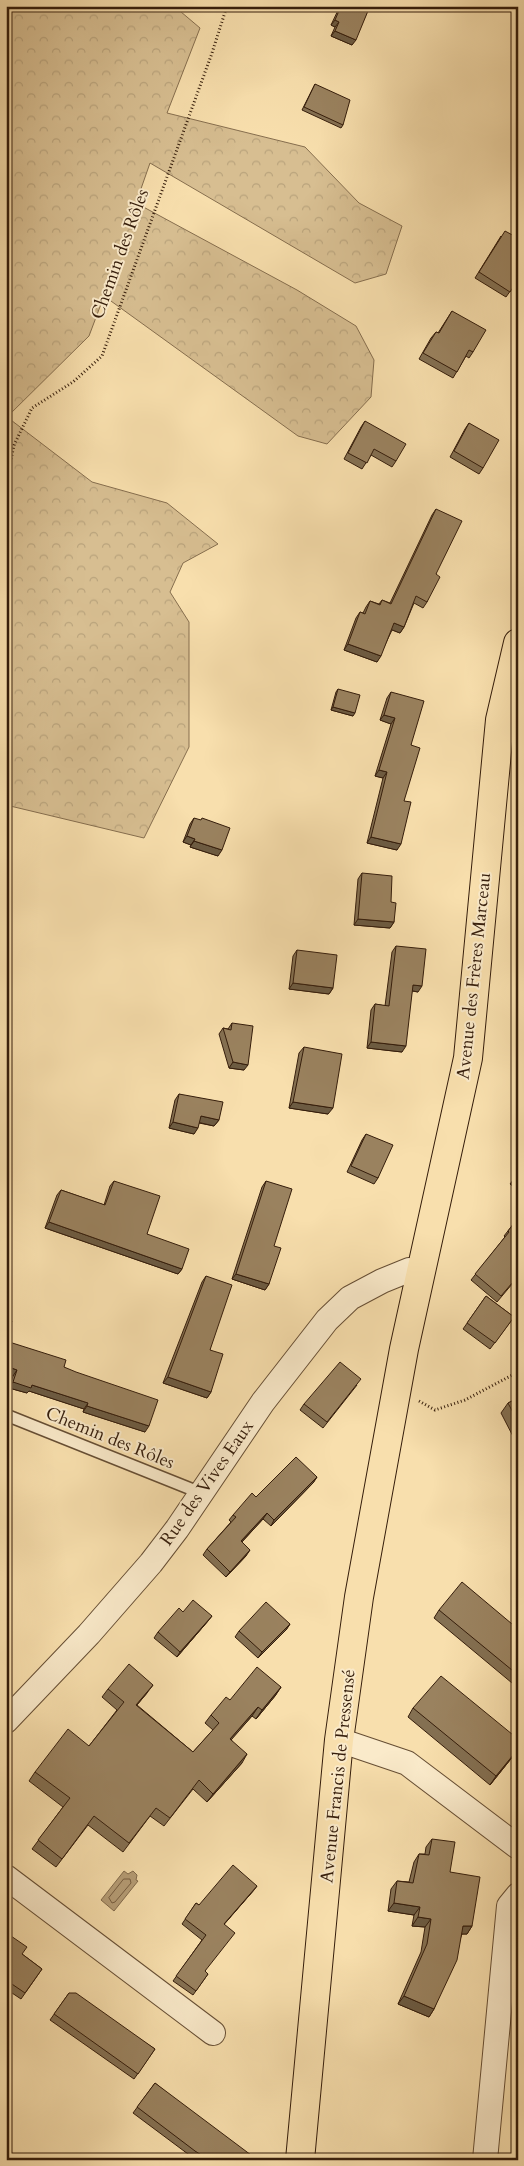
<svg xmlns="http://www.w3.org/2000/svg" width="524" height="2166" font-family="Cardo,serif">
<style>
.forest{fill:url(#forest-crowns);stroke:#866e4e}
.water{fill:#b69d76;stroke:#826a4b}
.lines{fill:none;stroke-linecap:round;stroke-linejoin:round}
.shore{stroke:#765d40;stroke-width:1}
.service-casing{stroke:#664e34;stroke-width:14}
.minor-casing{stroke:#664e34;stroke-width:26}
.primary-casing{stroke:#351d0b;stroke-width:30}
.path{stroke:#351d0b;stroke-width:3;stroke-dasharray:1 2.5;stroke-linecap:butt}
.service{stroke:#faeaca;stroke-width:11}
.minor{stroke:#faeaca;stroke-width:24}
.primary{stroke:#f8dfad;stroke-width:28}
.wall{fill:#847052;stroke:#351d0b}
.shaded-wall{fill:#6c5b42;stroke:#351d0b}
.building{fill:#9a825f;stroke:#351d0b}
.labels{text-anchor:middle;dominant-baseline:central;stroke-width:4;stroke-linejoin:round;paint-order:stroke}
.street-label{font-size:18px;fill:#351d0b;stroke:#faeaca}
</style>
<defs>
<pattern id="forest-crowns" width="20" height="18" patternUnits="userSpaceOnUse" patternTransform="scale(1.25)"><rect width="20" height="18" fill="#d7be91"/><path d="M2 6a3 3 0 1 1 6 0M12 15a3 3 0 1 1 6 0" fill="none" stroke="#b9a37c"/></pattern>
</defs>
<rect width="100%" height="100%" fill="#f8dfad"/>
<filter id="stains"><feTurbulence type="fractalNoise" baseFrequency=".004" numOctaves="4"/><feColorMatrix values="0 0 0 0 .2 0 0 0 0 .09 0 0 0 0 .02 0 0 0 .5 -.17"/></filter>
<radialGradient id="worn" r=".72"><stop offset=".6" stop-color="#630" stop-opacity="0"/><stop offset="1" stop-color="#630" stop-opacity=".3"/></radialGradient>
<path class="forest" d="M 6,6 L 174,6 L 200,28 L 167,113 L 305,147 L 359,203 L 402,226 L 386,274 L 355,283 L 150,163 L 136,203 L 297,290 L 356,326 L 374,360 L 371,397 L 327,444 L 298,436 L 104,296 L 89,336 L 7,417 L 92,482 L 167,503 L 218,544 L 183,563 L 170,592 L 189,622 L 189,747 L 144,838 L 6,805 Z"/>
<path class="water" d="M 124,1871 L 128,1874 L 133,1871 L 137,1875 L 136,1880 L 138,1881 L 114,1911 L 101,1900 Z"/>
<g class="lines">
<path class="shore" d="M 124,1879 L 130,1879 L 131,1883 L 115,1902 L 112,1903 L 109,1898 Z"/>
<g class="service-casing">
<path id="service" d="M 6,1415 L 201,1493"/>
</g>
<g class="minor-casing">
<path id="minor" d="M 6,1721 L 89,1634 L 151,1563 L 177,1529 L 263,1402 L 327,1320 L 350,1298 L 382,1281 L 409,1270 L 421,1272
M 339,1740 L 407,1763 L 518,1847
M 6,1877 L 213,2033
M 485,2160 L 509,1906 L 518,1895"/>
</g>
<g class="primary-casing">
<path id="primary" d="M 300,2160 L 339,1740 L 359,1597 L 404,1349 L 468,1058 L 500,720 L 518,643"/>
</g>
<path class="path" d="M 6,483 L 14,445 L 32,408 L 73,382 L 102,356 L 212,53 L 227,6
M 419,1401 L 435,1410 L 465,1400 L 518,1372"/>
<use href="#service" class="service"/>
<use href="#minor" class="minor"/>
<use href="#primary" class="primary"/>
</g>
<path class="wall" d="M 340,6 L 370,6 L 352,45 L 331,36 L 335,27 L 331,25 Z
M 315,84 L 343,125 L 341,128 L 302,110 Z
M 501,236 L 518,280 L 506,297 L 475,278 Z
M 452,311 L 473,352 L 469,358 L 466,356 L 453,378 L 419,359 L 431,338 L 436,332 L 438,333 Z
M 365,421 L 396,461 L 392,467 L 371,455 L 362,469 L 344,459 L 361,427 Z
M 469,423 L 483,468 L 479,474 L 450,457 L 465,429 Z
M 436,509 L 436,574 L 427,602 L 423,608 L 414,603 L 404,627 L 400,633 L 392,630 L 377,662 L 344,650 L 356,618 L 360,612 L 363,613 L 366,607 L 370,601 L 379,604 L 382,600 L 390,603 L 432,515 Z
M 338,689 L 353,716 L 331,710 L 336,692 Z
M 391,692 L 411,745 L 397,850 L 367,843 L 383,778 L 375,776 L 391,724 L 380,720 L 387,698 Z
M 194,818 L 218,856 L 190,847 L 191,845 L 183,842 L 190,824 Z
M 362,873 L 391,902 L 394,922 L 390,928 L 354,925 L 358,879 Z
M 396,946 L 418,992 L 412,991 L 402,1052 L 367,1048 L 371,1010 L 375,1004 L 385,1006 L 392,952 Z
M 297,950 L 333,988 L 329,994 L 289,989 L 293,956 Z
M 232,1023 L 244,1070 L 229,1068 L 219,1034 L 223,1028 L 228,1029 Z
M 304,1047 L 328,1114 L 289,1108 L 299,1053 Z
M 179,1094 L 219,1120 L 214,1126 L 199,1123 L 194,1134 L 169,1128 L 175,1100 Z
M 366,1134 L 378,1178 L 374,1184 L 347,1172 L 362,1140 Z
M 518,1174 L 518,1190 L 510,1184 Z
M 114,1181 L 147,1234 L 182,1269 L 178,1274 L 45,1228 L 57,1195 L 61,1190 L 104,1205 L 110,1186 Z
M 266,1181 L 269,1284 L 265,1290 L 232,1279 L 262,1187 Z
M 518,1218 L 518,1277 L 497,1302 L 471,1280 L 505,1237 L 504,1236 Z
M 206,1276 L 210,1350 L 211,1392 L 207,1398 L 163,1383 L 202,1282 Z
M 486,1296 L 514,1317 L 490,1349 L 463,1329 Z
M 6,1341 L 64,1367 L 145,1432 L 83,1412 L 84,1409 L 29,1391 L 27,1393 L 9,1388 L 13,1376 L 6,1373 Z
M 357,1385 L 323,1428 L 300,1410 L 304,1404 Z
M 518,1398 L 518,1446 L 501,1413 L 508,1403 Z
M 317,1477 L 313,1483 L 271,1526 L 263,1519 L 242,1542 L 246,1556 L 226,1577 L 203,1555 L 207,1549 L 231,1522 L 229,1520 L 233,1515 L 256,1497 Z
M 439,1610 L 518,1629 L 518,1688 L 434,1618 Z
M 183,1612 L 208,1621 L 177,1657 L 154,1638 L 158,1632 Z
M 290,1624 L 286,1630 L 258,1658 L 235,1637 L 239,1631 Z
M 281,1687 L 275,1696 L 256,1719 L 252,1716 L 231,1739 L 242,1763 L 207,1802 L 193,1789 L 164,1826 L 150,1816 L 123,1852 L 88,1825 L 56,1867 L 32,1849 L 63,1807 L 29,1781 L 35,1772 L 89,1746 L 117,1710 L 102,1697 L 108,1689 L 147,1693 L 137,1705 L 193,1752 L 213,1730 L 205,1723 L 211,1715 L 230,1700 Z
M 413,1708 L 518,1739 L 518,1750 L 490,1785 L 408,1717 Z
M 432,1839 L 450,1872 L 472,1926 L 467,1934 L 462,1934 L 434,2009 L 429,2017 L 398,2004 L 421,1952 L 425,1927 L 412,1926 L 414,1915 L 388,1911 L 391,1889 L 397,1881 L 409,1882 L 414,1862 L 419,1854 L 425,1854 L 426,1847 Z
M 254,1890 L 224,1924 L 205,1971 L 208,1974 L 193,1995 L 173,1981 L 202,1940 L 182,1924 L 196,1903 L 199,1905 Z
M 6,1940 L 22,1954 L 42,1969 L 21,1999 L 6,1989 Z
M 69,1993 L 155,2049 L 134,2079 L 50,2020 Z
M 155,2083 L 248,2160 L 196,2160 L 133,2113 Z"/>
<path class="shaded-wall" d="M 335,20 L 339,22 L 335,27 L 331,25 Z
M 335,31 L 356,40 L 352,45 L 331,36 Z
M 394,623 L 404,627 L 400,633 L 390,629 Z
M 348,644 L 381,656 L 377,662 L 344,650 Z
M 333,707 L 355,713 L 353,716 L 331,710 Z
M 384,715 L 395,718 L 391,724 L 380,720 Z
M 379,770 L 387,772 L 383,778 L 375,776 Z
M 187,836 L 195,839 L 191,845 L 183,842 Z
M 371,837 L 401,844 L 397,850 L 367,843 Z
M 194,841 L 222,850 L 218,856 L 190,847 Z
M 358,919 L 394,922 L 390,928 L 354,925 Z
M 293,983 L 333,988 L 329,994 L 289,989 Z
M 413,985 L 422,986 L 418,992 L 409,990 Z
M 371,1042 L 406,1046 L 402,1052 L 367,1048 Z
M 233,1062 L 248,1065 L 244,1070 L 229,1068 Z
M 293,1102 L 333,1108 L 328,1114 L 289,1108 Z
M 201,1116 L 219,1120 L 214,1126 L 197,1122 Z
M 173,1122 L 198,1128 L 194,1134 L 169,1128 Z
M 49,1222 L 182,1269 L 178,1274 L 45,1228 Z
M 236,1274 L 269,1284 L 265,1290 L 232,1279 Z
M 6,1366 L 17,1370 L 13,1376 L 6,1373 Z
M 168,1377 L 211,1392 L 207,1398 L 163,1383 Z
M 13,1382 L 32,1385 L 88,1403 L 84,1409 L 29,1391 L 27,1393 L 9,1388 Z
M 87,1406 L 149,1426 L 145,1432 L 83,1412 Z
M 317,1477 L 313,1483 L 271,1526 L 274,1520 Z
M 267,1513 L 263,1519 L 237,1547 L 241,1541 Z
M 250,1550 L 246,1556 L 226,1577 L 230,1572 Z
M 212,1616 L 208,1621 L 177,1657 L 180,1652 Z
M 290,1624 L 286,1630 L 258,1658 L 262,1652 Z
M 153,1685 L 147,1693 L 130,1713 L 136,1705 Z
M 281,1687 L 275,1696 L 256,1719 L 262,1710 Z
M 258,1707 L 252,1716 L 225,1747 L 230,1739 Z
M 518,1749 L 518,1750 L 490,1785 L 496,1776 Z
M 247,1754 L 242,1763 L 207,1802 L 213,1794 Z
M 257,1886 L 254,1890 L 221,1928 L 224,1924 Z
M 394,1903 L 420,1907 L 414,1915 L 388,1911 Z
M 418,1917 L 431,1919 L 425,1927 L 412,1926 Z
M 463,1926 L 472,1926 L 467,1934 L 458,1934 Z
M 404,1996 L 434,2009 L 429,2017 L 398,2004 Z"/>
<path class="building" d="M 341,6 L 370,6 L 356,40 L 335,31 L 339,22 L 335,20 Z
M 315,84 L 350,100 L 343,125 L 304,107 Z
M 505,231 L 518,238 L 518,280 L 510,292 L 479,272 Z
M 452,311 L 486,330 L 473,352 L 469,350 L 457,372 L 423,353 L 436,332 L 439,333 Z
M 365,421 L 406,444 L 396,461 L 374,449 L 367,463 L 348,453 Z
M 469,423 L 499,440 L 483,468 L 454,451 Z
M 436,509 L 462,521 L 436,574 L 440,577 L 427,602 L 416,596 L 404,627 L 394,623 L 381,656 L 348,644 L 360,612 L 365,614 L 370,601 L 380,605 L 382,600 L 391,604 Z
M 338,689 L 360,695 L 355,713 L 333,707 Z
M 391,692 L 424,701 L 411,745 L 420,748 L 404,801 L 411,802 L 401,844 L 371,837 L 387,772 L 379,770 L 395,718 L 384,715 Z
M 194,818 L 201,820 L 202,818 L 230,828 L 222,850 L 194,841 L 195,839 L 187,836 Z
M 362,873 L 392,876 L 391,902 L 396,903 L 394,922 L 358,919 Z
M 396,946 L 426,949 L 422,986 L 413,985 L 406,1046 L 371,1042 L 375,1004 L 389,1006 Z
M 297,950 L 337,955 L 333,988 L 293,983 Z
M 232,1023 L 253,1026 L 248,1065 L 233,1062 L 223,1028 L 231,1030 Z
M 304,1047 L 342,1054 L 333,1108 L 293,1102 Z
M 179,1094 L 223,1102 L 219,1120 L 201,1116 L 198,1128 L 173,1122 Z
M 366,1134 L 393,1145 L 378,1178 L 351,1166 Z
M 518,1174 L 518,1181 L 514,1179 Z
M 114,1181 L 160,1196 L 147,1234 L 189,1249 L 182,1269 L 49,1222 L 61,1190 L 105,1205 Z
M 266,1181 L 292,1189 L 274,1246 L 281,1248 L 269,1284 L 236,1274 Z
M 518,1218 L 518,1276 L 501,1296 L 475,1274 L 509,1232 L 508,1231 Z
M 206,1276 L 232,1285 L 210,1350 L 223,1354 L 211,1392 L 168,1377 Z
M 486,1296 L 514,1317 L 495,1343 L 467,1323 Z
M 6,1319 L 12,1321 L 6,1336 Z
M 6,1341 L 66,1360 L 64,1367 L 76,1372 L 158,1400 L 149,1426 L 87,1406 L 88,1403 L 32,1385 L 31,1388 L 13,1382 L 17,1370 L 6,1366 Z
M 340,1362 L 361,1379 L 327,1422 L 304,1404 Z
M 518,1398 L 518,1422 L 508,1403 Z
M 296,1457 L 317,1477 L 274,1520 L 267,1513 L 241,1541 L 250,1550 L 230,1572 L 207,1549 L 236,1517 L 233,1515 L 252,1493 L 256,1497 Z
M 462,1582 L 518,1629 L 518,1675 L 439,1610 Z
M 193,1600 L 212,1616 L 180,1652 L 158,1632 L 179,1608 L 183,1612 Z
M 266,1602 L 290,1624 L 262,1652 L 239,1631 Z
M 129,1664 L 153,1685 L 136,1705 L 193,1752 L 219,1723 L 211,1715 L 226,1697 L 230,1700 L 257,1667 L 281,1687 L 262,1710 L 258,1707 L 230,1739 L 247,1754 L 213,1794 L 199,1780 L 170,1818 L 156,1808 L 129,1843 L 94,1816 L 62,1859 L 38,1840 L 70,1798 L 35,1772 L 68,1729 L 89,1746 L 124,1702 L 108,1689 Z
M 441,1676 L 518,1739 L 518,1749 L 496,1776 L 413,1708 Z
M 432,1839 L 455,1842 L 450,1872 L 480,1877 L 472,1926 L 463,1926 L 457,1960 L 434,2009 L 404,1996 L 427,1944 L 431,1919 L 418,1917 L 420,1907 L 394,1903 L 397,1881 L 413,1883 L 419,1854 L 429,1855 Z
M 233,1865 L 257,1886 L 224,1924 L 235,1933 L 205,1971 L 208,1974 L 196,1991 L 176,1976 L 206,1935 L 185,1919 L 196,1903 L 199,1905 Z
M 11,1936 L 27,1947 L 22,1954 L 42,1969 L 25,1993 L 6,1980 L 6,1940 L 8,1941 Z
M 69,1993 L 76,1993 L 155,2049 L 138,2074 L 54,2014 Z
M 155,2083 L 251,2155 L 248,2160 L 209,2160 L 195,2151 L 137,2107 Z"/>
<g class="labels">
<g class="street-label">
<text transform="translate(120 254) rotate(-70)">Chemin des Rôles</text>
<text transform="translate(474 976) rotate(-84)">Avenue des Frères Marceau</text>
<text transform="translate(110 1438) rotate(22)">Chemin des Rôles</text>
<text transform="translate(207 1483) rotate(-55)">Rue des Vives Eaux</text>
<text transform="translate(338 1776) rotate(-84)">Avenue Francis de Pressensé</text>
</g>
</g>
<rect width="524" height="2166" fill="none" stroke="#f8dfad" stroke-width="25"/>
<rect x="8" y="8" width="509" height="2151" fill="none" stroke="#351d0b" stroke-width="2.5"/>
<rect x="12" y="12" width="499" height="2141" fill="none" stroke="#351d0b"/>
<rect width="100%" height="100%" filter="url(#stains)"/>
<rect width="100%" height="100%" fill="url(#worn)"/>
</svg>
